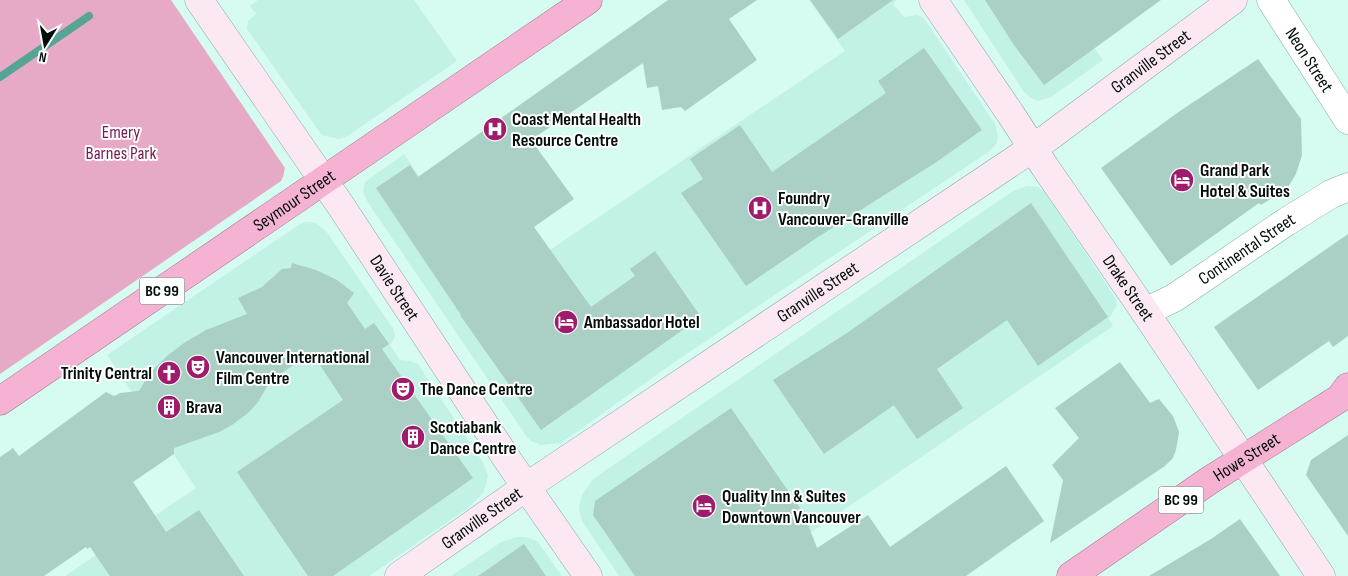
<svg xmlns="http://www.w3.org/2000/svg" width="1348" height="576" font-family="'Sofia Sans Condensed',sans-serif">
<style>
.built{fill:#c2f1e5}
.green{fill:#e6aac7}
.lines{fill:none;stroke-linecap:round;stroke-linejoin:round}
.stream{stroke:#56a493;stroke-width:8}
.building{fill:#aacfc5}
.street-casing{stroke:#88aba2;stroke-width:29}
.secondary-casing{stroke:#88aba2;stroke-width:29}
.highway-casing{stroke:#a1798d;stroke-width:29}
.street{stroke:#fff;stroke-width:28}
.secondary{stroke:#fce8f2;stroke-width:28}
.highway{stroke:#f6b2d3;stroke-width:28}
.labels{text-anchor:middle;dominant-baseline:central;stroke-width:4;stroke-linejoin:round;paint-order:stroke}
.shield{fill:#fff;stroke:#4f5654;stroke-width:1}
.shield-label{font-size:16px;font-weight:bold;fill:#030e0b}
.street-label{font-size:18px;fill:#030e0b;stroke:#fff}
.poi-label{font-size:18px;font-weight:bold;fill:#030e0b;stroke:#fff;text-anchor:start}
.park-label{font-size:18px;fill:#761b52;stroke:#fff}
</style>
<rect width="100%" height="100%" fill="#d6fcf2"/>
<path class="built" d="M 258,0 L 414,0 L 457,61 L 346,137 L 339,139 L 325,136 L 321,134 L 247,29 L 248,21 L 256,14 L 250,6 Z
M 809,0 L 897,0 L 893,4 L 904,17 L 917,15 L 923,17 L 995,124 L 998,136 L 997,143 L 990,151 L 676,361 L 561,443 L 541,445 L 531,441 L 527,437 L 367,201 L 363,192 L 365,182 L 404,154 L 495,287 L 845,51 Z
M 964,0 L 1059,0 L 1103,60 L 1051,97 L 1038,101 L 1031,98 L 1024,92 Z
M 1027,186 L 1038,187 L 1044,191 L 1116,299 L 1117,305 L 1109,319 L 1113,326 L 747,576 L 619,576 L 582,521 L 580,514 L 579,506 L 582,495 L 593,479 L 1013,191 Z
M 305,222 L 311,222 L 317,224 L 326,231 L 394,330 L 395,337 L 390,345 L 400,360 L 411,361 L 418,364 L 484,464 L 488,476 L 484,492 L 468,508 L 369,576 L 65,576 L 196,488 L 107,355 L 300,224 Z
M 517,537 L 525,537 L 537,541 L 562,576 L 451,576 L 501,542 Z"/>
<path class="green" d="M 0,0 L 171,0 L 285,168 L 283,177 L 281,181 L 0,374 Z"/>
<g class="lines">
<path class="stream" d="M 0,77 L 89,16"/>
</g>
<path class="building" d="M 668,0 L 757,0 L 729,19 L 757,60 L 685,111 L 681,107 L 662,110 L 658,86 L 647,88 L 643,63 L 531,140 L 574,199 L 534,227 L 591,307 L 635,276 L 630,269 L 655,251 L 701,317 L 541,430 L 460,315 L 461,315 L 376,188 L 410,165 L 418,177 Z
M 810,0 L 893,0 L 838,39 Z
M 985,0 L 1161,0 L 1044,85 L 1014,45 Z
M 924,48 L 982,130 L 935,163 L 818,237 L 746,286 L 681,193 L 703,179 L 690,159 L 740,125 L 772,172 L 886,93 L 878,81 Z
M 1258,59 L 1301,119 L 1302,155 L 1296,174 L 1288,187 L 1278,194 L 1261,205 L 1259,203 L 1171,266 L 1101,168 L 1180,111 Z
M 1031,203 L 1108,317 L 1038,366 L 1007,320 L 937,369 L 963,408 L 917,439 L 894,405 L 824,454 L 773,380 L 847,333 Z
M 1348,234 L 1348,336 L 1333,347 L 1329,341 L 1258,390 L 1214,327 Z
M 292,263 L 316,270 L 337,280 L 354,293 L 347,303 L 365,329 L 374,323 L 389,344 L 382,349 L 473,478 L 333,576 L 308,576 L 237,472 L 343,400 L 312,353 L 271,380 L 258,402 L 248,413 L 232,425 L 219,432 L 174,448 L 174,454 L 133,482 L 166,532 L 199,510 L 244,576 L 110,576 L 90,547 L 87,549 L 86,547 L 44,576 L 0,576 L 0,457 L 13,448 L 19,456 L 106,392 L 114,396 L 120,393 L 139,391 L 149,374 L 167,356 L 184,343 L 206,330 L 247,314 L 238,298 L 262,287 L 282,269 L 291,268 Z
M 1120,362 L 1150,403 L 1159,399 L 1173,416 L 1179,432 L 1176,450 L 1173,458 L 1165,466 L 1050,543 L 1063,480 L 1052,465 L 1079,438 L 1055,408 Z
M 731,408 L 804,514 L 817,548 L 868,515 L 890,547 L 1006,466 L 1044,521 L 966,576 L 635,576 L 593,515 L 595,501 Z
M 1348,435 L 1348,536 L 1306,475 L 1311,460 Z
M 1240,519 L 1280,576 L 1149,576 L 1211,539 Z
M 524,544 L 546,576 L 478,576 Z"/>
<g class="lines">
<g class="street-casing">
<g id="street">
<path id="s1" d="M 1271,0 L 1348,120"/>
<path id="s2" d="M 1145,312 L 1174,298 L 1286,222 L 1331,194 L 1348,187"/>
</g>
</g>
<g class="secondary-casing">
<g id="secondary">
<path id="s3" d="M 199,0 L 341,206 L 509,462 L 588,576"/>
<path id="s4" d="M 933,0 L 1010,113 L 1045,167 L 1145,312 L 1321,576"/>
<path id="s5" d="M 399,576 L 526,487 L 1046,139 L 1233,0"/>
</g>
</g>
<g class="highway-casing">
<g id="highway">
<path id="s6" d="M 0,401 L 588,0"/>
<path id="s7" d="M 1071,576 L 1210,480 L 1340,398 L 1348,387"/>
</g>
</g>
<use href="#street" class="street"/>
<use href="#secondary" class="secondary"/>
<use href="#highway" class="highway"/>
</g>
<defs>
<g id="hospital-disc" transform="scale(1.25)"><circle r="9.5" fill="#9f1c6d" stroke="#fff"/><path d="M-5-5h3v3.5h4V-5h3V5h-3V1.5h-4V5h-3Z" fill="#fff"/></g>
<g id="hotel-disc" transform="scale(1.25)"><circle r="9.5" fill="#9f1c6d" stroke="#fff"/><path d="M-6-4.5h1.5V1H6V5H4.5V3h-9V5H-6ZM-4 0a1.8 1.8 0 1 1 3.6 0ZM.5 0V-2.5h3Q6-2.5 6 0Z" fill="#fff"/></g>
<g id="theatre-disc" transform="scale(1.25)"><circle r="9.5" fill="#9f1c6d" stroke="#fff"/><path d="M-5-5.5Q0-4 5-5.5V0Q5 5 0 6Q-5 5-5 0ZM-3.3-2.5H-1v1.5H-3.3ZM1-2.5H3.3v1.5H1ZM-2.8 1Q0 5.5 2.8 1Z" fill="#fff"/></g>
<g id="church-disc" transform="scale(1.25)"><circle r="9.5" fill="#9f1c6d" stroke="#fff"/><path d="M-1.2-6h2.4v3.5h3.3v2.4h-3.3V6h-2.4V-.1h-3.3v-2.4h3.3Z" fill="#fff"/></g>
<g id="building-disc" transform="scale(1.25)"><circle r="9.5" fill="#9f1c6d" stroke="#fff"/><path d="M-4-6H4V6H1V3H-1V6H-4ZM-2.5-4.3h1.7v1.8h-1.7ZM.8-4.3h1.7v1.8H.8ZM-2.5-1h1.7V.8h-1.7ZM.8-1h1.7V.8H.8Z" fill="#fff"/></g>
</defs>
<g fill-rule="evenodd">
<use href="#hospital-disc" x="495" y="129"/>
<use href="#hotel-disc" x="1182" y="180"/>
<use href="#hospital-disc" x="760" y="208"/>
<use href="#hotel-disc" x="566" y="322"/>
<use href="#theatre-disc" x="198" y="367"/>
<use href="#church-disc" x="169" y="373"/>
<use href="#theatre-disc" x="403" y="389"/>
<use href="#building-disc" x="169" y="407"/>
<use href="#building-disc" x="413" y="437"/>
<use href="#hotel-disc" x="704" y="506"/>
</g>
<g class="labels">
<g class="shield">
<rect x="139.5" y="277.5" width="45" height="27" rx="4"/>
<rect x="1158.5" y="486.5" width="45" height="27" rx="4"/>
</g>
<g class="shield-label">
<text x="162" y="291">BC 99</text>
<text x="1181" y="500">BC 99</text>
</g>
<g class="street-label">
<text stroke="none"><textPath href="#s1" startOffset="71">Neon Street</textPath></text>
<text stroke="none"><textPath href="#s5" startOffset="911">Granville Street</textPath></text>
<text stroke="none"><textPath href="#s6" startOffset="356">Seymour Street</textPath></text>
<text stroke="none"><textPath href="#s2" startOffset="120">Continental Street</textPath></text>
<text stroke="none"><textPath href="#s3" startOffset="348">Davie Street</textPath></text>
<text stroke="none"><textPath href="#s4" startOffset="348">Drake Street</textPath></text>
<text stroke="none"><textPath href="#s5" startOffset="506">Granville Street</textPath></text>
<text stroke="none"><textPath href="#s7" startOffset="212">Howe Street</textPath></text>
<text stroke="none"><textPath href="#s5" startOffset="101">Granville Street</textPath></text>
</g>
<g class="poi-label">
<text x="512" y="119">Coast Mental Health<tspan x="512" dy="21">Resource Centre</tspan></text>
<text x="1200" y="170">Grand Park<tspan x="1200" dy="21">Hotel &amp; Suites</tspan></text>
<text x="778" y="198">Foundry<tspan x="778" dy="21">Vancouver-Granville</tspan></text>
<text x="584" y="322">Ambassador Hotel</text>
<text x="216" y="357">Vancouver International<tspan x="216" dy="21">Film Centre</tspan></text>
<text x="152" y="373" text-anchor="end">Trinity Central</text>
<text x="420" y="389">The Dance Centre</text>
<text x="186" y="407">Brava</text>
<text x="430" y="427">Scotiabank<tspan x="430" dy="21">Dance Centre</tspan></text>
<text x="722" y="496">Quality Inn &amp; Suites<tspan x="722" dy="21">Downtown Vancouver</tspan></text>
</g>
<g class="park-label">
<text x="121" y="132">Emery<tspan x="121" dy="21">Barnes Park</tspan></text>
</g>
</g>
<g transform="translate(45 45) rotate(191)" stroke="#ffffff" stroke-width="4" paint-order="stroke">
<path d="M0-4L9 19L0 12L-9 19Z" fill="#030e0b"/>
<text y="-8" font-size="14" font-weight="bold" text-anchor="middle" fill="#030e0b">N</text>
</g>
</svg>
